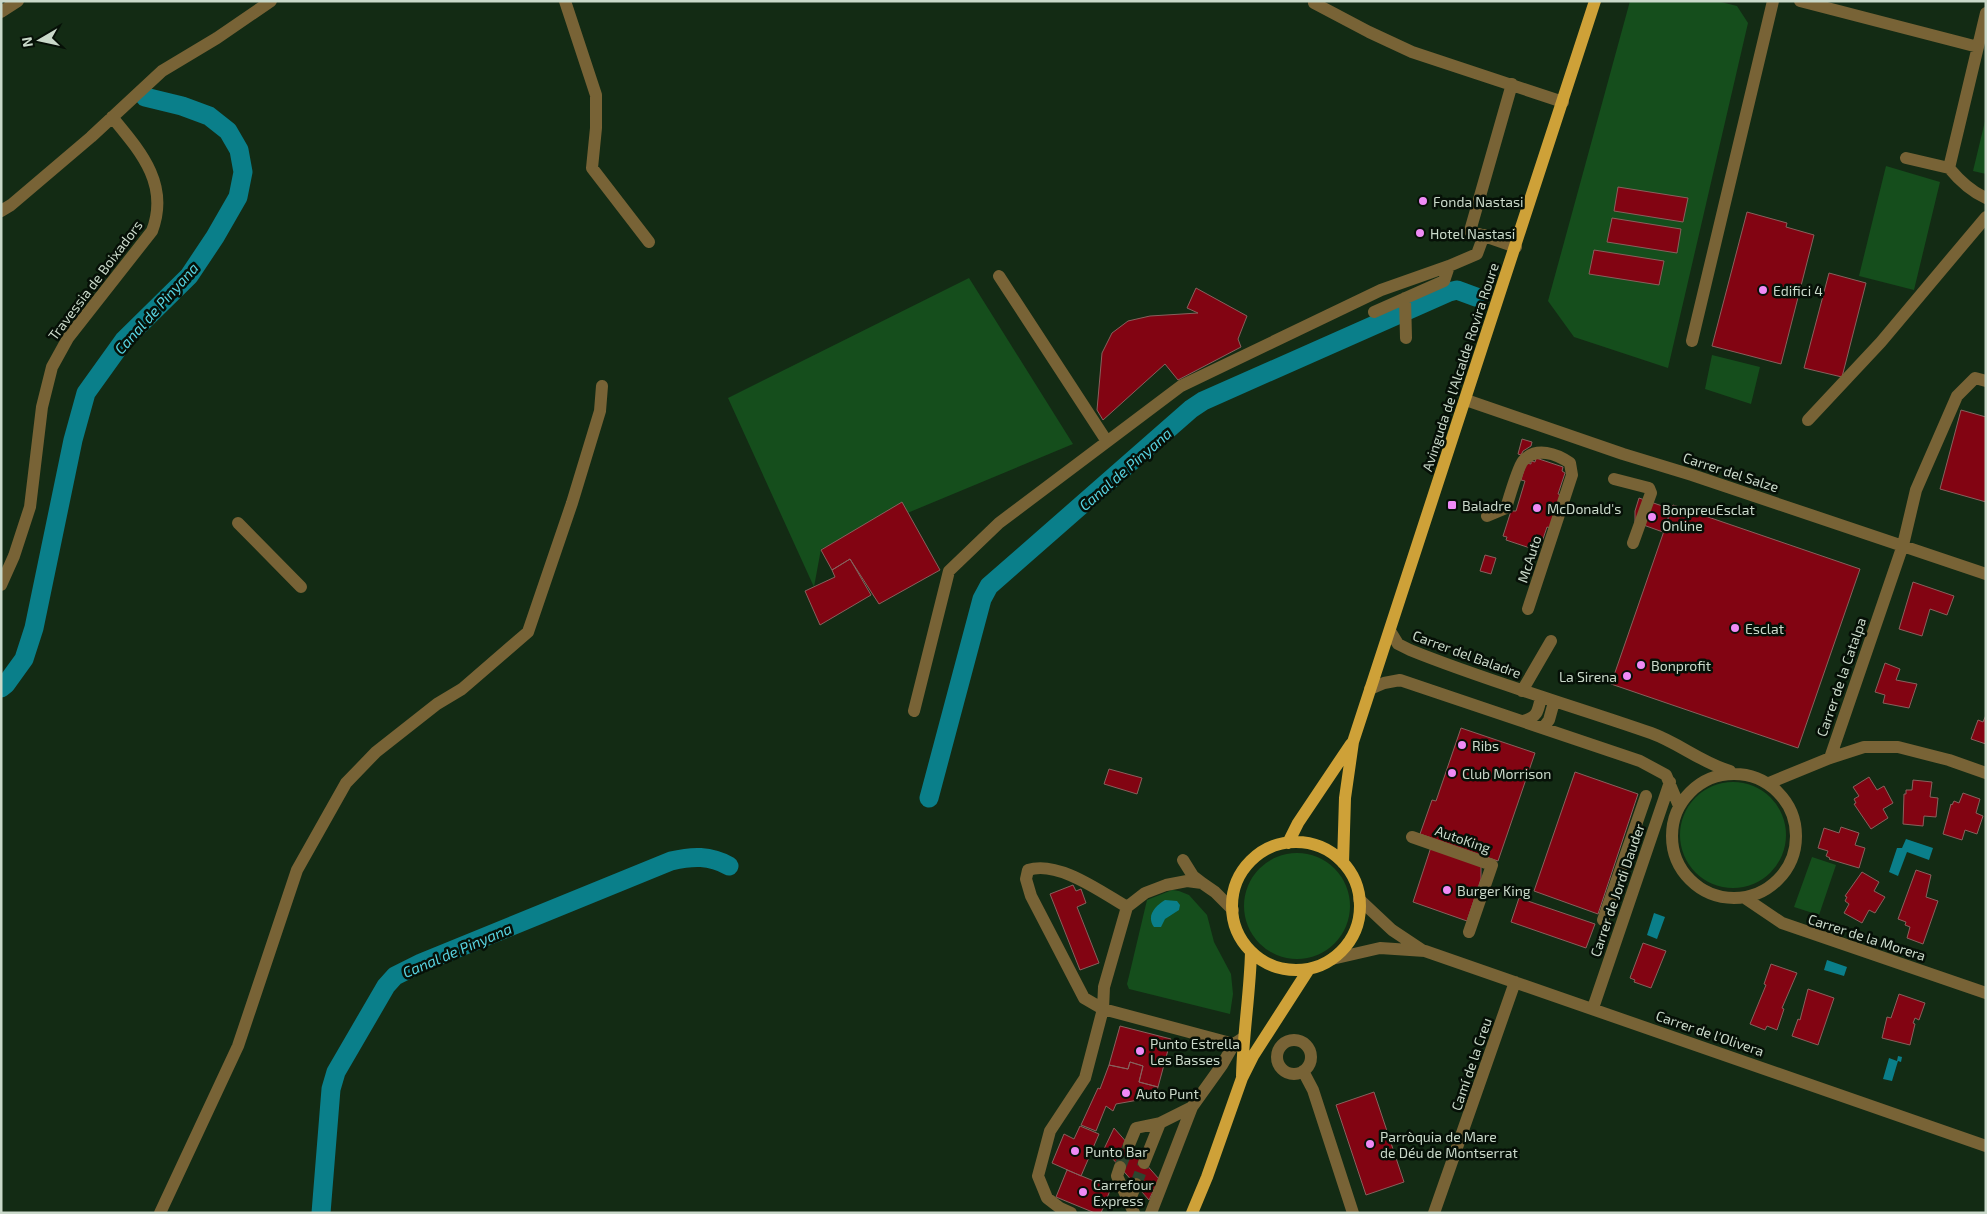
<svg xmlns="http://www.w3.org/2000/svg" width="1987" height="1214" font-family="'Exo 2',sans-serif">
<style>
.green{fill:#154e1c}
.water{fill:#0a7f8a}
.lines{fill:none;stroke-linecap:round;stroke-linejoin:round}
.canal{stroke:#0a7f8a;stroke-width:19}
.building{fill:#820412;stroke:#88615d}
.minor-tunnel{stroke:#2e452f;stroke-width:12;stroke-dasharray:12 6;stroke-linecap:butt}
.minor{stroke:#786336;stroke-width:12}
.major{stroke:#cea138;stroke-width:12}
.poi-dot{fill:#f08bf6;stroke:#061007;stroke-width:2}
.labels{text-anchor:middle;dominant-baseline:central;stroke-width:5;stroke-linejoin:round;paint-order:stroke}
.poi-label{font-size:14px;fill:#cad9ca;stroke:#061007;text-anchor:start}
.street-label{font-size:14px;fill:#cad9ca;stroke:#061007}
.water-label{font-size:15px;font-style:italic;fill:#58d2e0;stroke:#061007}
</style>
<rect width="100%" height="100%" fill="#132b14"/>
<path class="green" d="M 1630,1 L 1717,1 L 1737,6 L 1748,23 L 1668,368 L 1574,337 L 1548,301 Z
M 1986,117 L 1986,174 L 1973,171 Z
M 1886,166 L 1940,182 L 1914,290 L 1859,276 Z
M 969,278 L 1073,444 L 821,549 L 814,587 L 728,398 Z
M 1712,355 L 1760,367 L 1751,404 L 1705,389 Z
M1680 835a53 53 0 1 1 106 0a53 53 0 1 1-106 0Z
M1244 906a53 53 0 1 1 106 0a53 53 0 1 1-106 0Z
M 1812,857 L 1836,865 L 1819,915 L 1794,907 Z
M 1172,890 L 1179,891 L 1189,895 L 1207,915 L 1214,942 L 1231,974 L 1233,994 L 1230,1014 L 1129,989 L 1127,984 L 1129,976 L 1147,900 Z"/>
<path class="water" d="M 1906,839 L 1933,848 L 1929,860 L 1907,852 L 1898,876 L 1889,872 L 1897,848 L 1902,848 Z
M 1165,900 L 1177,901 L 1180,905 L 1179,910 L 1165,919 L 1161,927 L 1154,927 C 1146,916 1155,906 1165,900 Z
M 1654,913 L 1665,917 L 1657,939 L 1647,935 Z
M 1827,960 L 1847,967 L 1844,976 L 1824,970 Z
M 1898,1056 L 1902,1057 L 1901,1062 L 1898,1061 L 1892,1081 L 1883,1079 L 1889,1058 L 1897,1061 Z"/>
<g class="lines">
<path class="canal" d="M 1,688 L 6,684 L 24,659 L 34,628 L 73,440 L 86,393 L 124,340 L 189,276 L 215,237 L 238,197 L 243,172 L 239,150 L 228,131 L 209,116 L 182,106 L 145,97
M 929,798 L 982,599 L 989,586 L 1191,409 L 1203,401 L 1449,292 L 1457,290 L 1476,297
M 321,1213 L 331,1089 L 336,1072 L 386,986 L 395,976 L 421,963 L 671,861 C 692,856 710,855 729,866"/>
</g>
<path class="building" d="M 1618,187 L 1688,198 L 1683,222 L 1614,211 Z
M 1747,212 L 1787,223 L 1786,227 L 1814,235 L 1781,364 L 1712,346 Z
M 1612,218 L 1681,229 L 1677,253 L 1607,242 Z
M 1594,250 L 1664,261 L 1659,285 L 1589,274 Z
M 1829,273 L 1866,283 L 1842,377 L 1804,368 Z
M 1196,288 L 1247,316 L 1238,339 L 1241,347 L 1178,380 L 1165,364 L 1103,420 L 1097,410 L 1102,353 L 1112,333 L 1128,321 L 1150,316 L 1198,313 L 1187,308 Z
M 1961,410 L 1986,417 L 1986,502 L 1940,489 Z
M 1522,439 L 1532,442 L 1531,446 L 1523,451 L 1521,455 L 1518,454 Z
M 1536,458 L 1563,467 L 1562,471 L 1565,473 L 1558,494 L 1562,495 L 1551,528 L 1547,527 L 1539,551 L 1506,540 L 1507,537 L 1503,536 L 1511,511 L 1516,511 L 1525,481 L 1521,480 L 1526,463 L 1531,464 L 1531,461 L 1535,462 Z
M 1639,498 L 1671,509 L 1663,532 L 1635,522 L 1635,511 Z
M 902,502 L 940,570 L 879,604 L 850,559 L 832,570 L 821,550 Z
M 1673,505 L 1860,569 L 1798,748 L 1611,684 Z
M 1485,555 L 1496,558 L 1491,574 L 1480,571 Z
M 850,559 L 871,595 L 820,625 L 805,591 L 835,577 L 832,570 Z
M 1913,582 L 1954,596 L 1947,615 L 1930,609 L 1922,636 L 1899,629 Z
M 1885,663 L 1900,669 L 1896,680 L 1917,684 L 1909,708 L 1883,703 L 1885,695 L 1875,692 Z
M 1986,715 L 1986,744 L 1971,739 L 1978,720 L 1983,722 Z
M 1461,728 L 1535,753 L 1498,861 L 1420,834 L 1432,800 L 1436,801 Z
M 1109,769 L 1142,778 L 1137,794 L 1104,784 Z
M 1575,772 L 1638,794 L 1598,914 L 1534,891 Z
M 1869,777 L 1877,790 L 1884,786 L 1893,803 L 1883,809 L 1888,818 L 1871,829 L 1854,804 L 1856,803 L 1854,799 L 1859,796 L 1853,787 Z
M 1913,780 L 1932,782 L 1930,797 L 1938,798 L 1936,817 L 1924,816 L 1923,826 L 1903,824 L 1904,794 L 1906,794 L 1906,790 L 1912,790 Z
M 1963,793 L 1980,799 L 1976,813 L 1983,816 L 1977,834 L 1965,830 L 1962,840 L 1943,834 L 1951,804 L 1952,805 L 1954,801 L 1959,803 Z
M 1841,827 L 1859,833 L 1855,845 L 1865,848 L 1859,868 L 1829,859 L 1830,858 L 1826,856 L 1828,851 L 1818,848 L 1824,828 L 1839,833 Z
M 1431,847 L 1481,864 L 1481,879 L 1467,921 L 1413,902 Z
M 1916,870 L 1931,875 L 1926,897 L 1938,901 L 1923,944 L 1907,938 L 1910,927 L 1905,925 L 1906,922 L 1898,919 Z
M 1862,872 L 1879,882 L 1874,891 L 1885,897 L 1875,913 L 1869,910 L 1862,923 L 1844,913 L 1849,904 L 1845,901 L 1847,897 L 1845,896 Z
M 1073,885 L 1076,891 L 1081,889 L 1086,903 L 1077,907 L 1099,963 L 1080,970 L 1050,894 Z
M 1519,898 L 1595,924 L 1586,948 L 1511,922 Z
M 1643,943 L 1666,951 L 1651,988 L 1634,982 L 1635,980 L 1630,978 Z
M 1771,964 L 1797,973 L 1782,1008 L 1784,1009 L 1777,1030 L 1767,1026 L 1765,1030 L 1750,1024 L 1766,985 L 1764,984 Z
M 1808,989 L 1834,998 L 1818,1045 L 1792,1036 L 1798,1019 L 1800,1020 Z
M 1899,994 L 1925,1003 L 1919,1020 L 1915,1018 L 1913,1023 L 1915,1024 L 1910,1045 L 1882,1038 L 1887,1017 L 1891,1018 Z
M 1120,1026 L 1171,1039 L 1158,1087 L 1139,1082 L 1143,1066 L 1130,1062 L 1128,1069 L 1109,1065 Z
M 1130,1062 L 1143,1066 L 1139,1082 L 1158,1087 L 1155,1097 L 1116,1104 L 1113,1111 L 1106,1106 L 1096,1131 L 1081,1125 L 1098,1088 L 1100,1089 L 1109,1065 L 1128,1069 Z
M 1374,1092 L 1404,1182 L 1366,1195 L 1336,1105 Z
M 1080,1126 L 1099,1134 L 1081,1176 L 1052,1163 L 1064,1134 L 1074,1139 Z
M 1114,1128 L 1159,1179 L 1149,1200 L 1104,1149 Z
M 1067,1170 L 1111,1188 L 1101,1213 L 1095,1213 L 1056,1197 Z"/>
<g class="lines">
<path class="minor-tunnel" d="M 1120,1167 L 1129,1145
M 1136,1184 L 1144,1163"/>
<path class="minor" d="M 565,1 L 596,95 L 596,128 L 592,168 L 649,242
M 1800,1 L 1978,47
M 1314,3 L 1369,32 L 1412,52 L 1563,102
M 1,12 L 18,1
M 1512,84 L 1470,231 L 1516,247
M 1906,158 L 1949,168 L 1986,13
M 1949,168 C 1959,180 1972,192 1986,198
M 1,211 L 11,205 L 91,137 L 162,71 L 217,38 L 271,1
M 999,276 L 1106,440
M 1405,298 L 1406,338
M 1374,312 L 1444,281 L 1449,266
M 1692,341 L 1773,1
M 1466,400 L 1623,454 L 1692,475 L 1986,574
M 1808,420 L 1881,342 L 1986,217
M 1614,479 L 1649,488 L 1651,493 L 1633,543
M 1487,516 L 1506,508 C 1509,498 1518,467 1523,461 C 1536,446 1557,454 1570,463 L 1572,475 L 1528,609
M 238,523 L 301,587
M 1,585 L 14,556 L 30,507 L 42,407 L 52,367 L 68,338 L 152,231 C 170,184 140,151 112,117
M 1390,631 L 1398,644 L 1410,650 C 1489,682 1571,705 1651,733 C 1679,743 1702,763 1730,771
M 1370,689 L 1384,683 L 1400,680 L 1640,761 L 1666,775 L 1679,806
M 1522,691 L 1551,641
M 914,711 L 949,571 L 999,523 L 1181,386 L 1381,290 L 1449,266 L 1477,254 L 1484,235
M 1523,721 C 1538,717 1538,711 1541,697
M 1543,728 L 1549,720 L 1554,702
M 1830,758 L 1903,545 L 1916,490 L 1957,396 L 1975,378 L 1986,381
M1672 836a62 62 0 1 1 124 0a62 62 0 1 1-124 0Z
M 1769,783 L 1830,758 L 1864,747 L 1898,747 L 1949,760 L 1986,773
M 1412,837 L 1492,865 L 1469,932
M 1183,860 L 1193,876 L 1202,883
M 1745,898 L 1782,923 L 1986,993
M 1359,899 L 1392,930 L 1422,950
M 1127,907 C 1101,892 1058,860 1028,870 L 1026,879 L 1031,896 L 1084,998 L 1103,1009 L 1234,1044 L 1243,1038
M 1603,920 L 1646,796
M 1332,959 L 1380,948 L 1425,951 L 1986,1146
M 1593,1008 L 1670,782
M1277 1057a17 17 0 1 1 34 0a17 17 0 1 1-34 0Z
M 1303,1071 L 1313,1090 L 1353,1213
M 1129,1145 L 1136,1128 L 1160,1123
M 1144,1163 L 1160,1123 L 1192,1107
M 1120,1167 L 1117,1176 L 1129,1202
M 160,1213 L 238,1046 L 297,870 L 346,783 L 376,752 L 437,704 L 462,689 L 528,632 L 572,503 L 600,411 L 602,386
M 1071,1213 L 1060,1208 L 1047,1198 L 1038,1176 L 1050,1131 L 1085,1078 L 1103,1009 L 1104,987 L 1127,907 L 1145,893 L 1166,885 L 1187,881 L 1202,883 L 1215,892 L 1233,910
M 1134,1213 L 1129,1202 L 1136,1184
M 1151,1213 L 1192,1107 L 1222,1065 L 1234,1044
M 1434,1213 L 1515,982"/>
<path class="major" d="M1232 906a64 64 0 1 1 128 0a64 64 0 1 1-128 0Z
M 1288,843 L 1298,823 L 1351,744
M 1343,863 L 1345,798 L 1353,742 L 1595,1
M 1242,1076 C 1243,1034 1250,993 1251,952
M 1192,1213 L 1207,1177 L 1242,1078 L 1253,1056 L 1309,969"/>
</g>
<g class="poi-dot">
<circle cx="1423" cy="201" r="5"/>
<circle cx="1420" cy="233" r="5"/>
<circle cx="1763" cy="290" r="5"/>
<rect x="1447" y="500" width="10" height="10" rx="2.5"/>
<circle cx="1537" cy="508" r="5"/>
<circle cx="1652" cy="517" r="5"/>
<circle cx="1735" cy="628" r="5"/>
<circle cx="1641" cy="665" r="5"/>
<circle cx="1627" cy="676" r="5"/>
<circle cx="1462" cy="745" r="5"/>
<circle cx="1452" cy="773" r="5"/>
<circle cx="1447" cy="890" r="5"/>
<circle cx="1140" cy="1051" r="5"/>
<circle cx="1126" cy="1093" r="5"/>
<circle cx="1370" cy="1144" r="5"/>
<circle cx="1075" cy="1151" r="5"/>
<circle cx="1083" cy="1192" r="5"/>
</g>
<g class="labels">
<g class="poi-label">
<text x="1433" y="201">Fonda Nastasi</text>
<text x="1430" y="233">Hotel Nastasi</text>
<text x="1773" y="290">Edifici 4</text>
<text x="1462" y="505">Baladre</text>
<text x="1547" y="508">McDonald's</text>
<text x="1662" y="509">BonpreuEsclat<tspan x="1662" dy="16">Online</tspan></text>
<text x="1745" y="628">Esclat</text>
<text x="1651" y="665">Bonprofit</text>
<text x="1617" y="676" text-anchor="end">La Sirena</text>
<text x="1472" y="745">Ribs</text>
<text x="1462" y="773">Club Morrison</text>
<text x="1457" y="890">Burger King</text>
<text x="1150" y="1043">Punto Estrella<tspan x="1150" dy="16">Les Basses</tspan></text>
<text x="1136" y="1093">Auto Punt</text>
<text x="1380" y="1136">Parròquia de Mare<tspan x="1380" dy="16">de Déu de Montserrat</tspan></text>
<text x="1085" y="1151">Punto Bar</text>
<text x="1093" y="1184">Carrefour<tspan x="1093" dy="16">Express</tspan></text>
</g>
<g class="street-label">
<text transform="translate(95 280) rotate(-53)">Travessia de Boixadors</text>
<text transform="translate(1460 367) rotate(-72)">Avinguda de l'Alcalde Rovira Roure</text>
<text transform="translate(1731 472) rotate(18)">Carrer del Salze</text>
<text transform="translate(1529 559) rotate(-72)">McAuto</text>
<text transform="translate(1467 654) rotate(20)">Carrer del Baladre</text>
<text transform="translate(1841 677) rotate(-71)">Carrer de la Catalpa</text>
<text transform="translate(1463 839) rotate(19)">AutoKing</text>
<text transform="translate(1617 890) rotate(-71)">Carrer de Jordi Dauder</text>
<text transform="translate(1867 937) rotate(18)">Carrer de la Morera</text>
<text transform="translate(1710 1033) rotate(19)">Carrer de l'Olivera</text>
<text transform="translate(1471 1064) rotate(-71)">Camí de la Creu</text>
</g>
<g class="water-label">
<text transform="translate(156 308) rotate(-48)">Canal de Pinyana</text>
<text transform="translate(1125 469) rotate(-41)">Canal de Pinyana</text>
<text transform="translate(457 950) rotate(-23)">Canal de Pinyana</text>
</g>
</g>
<rect width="1987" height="1214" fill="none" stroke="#cad9ca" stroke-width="5"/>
<g transform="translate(40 40) rotate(261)" stroke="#061007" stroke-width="4" paint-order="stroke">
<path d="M0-4L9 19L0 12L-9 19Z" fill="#cad9ca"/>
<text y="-8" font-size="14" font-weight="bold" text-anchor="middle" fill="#cad9ca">N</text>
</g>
</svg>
